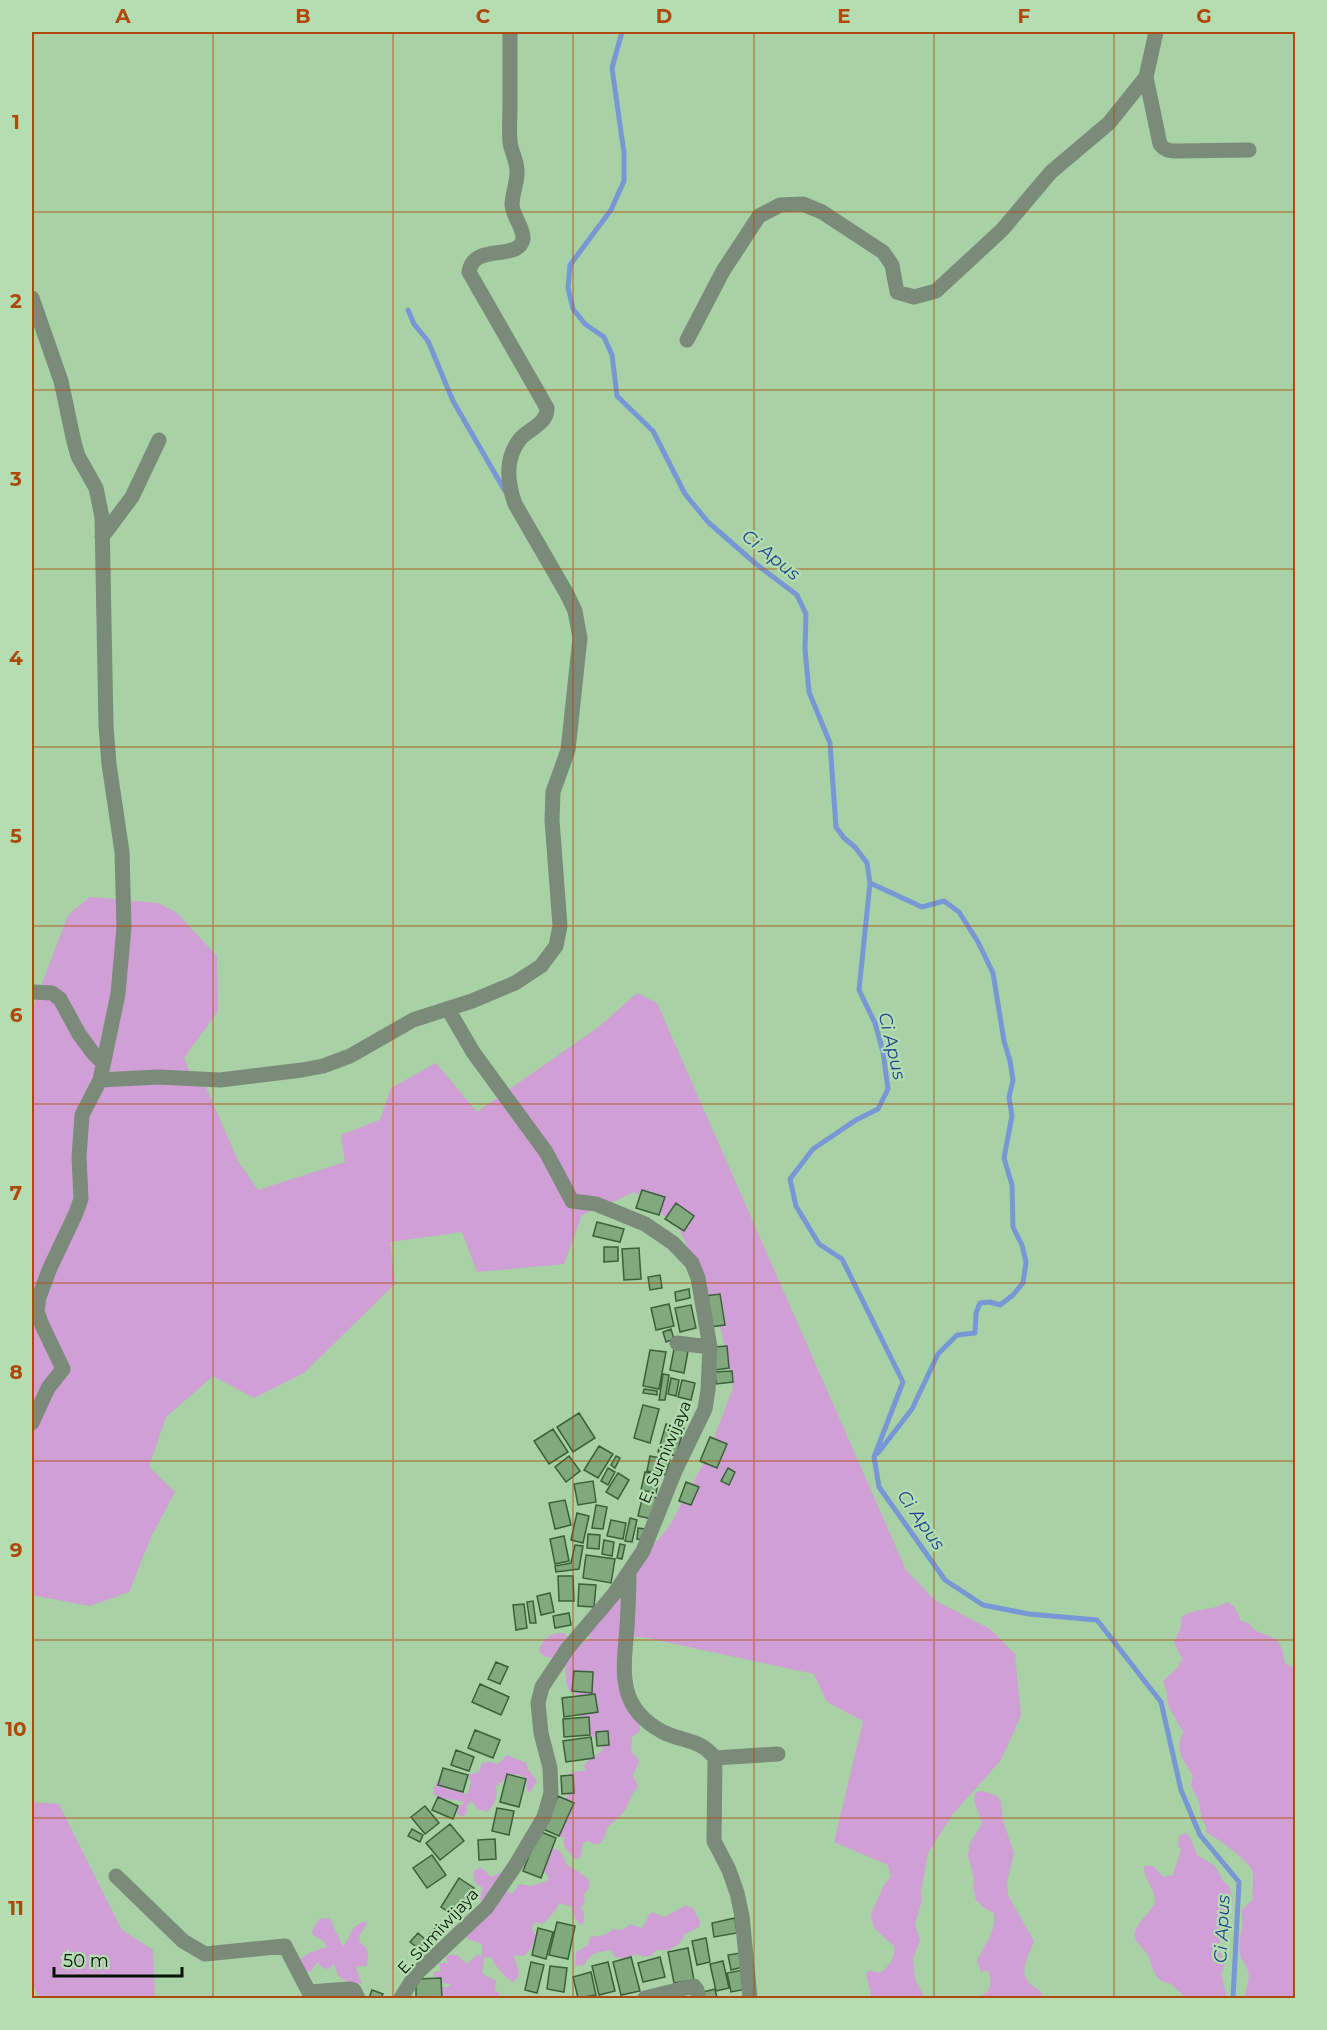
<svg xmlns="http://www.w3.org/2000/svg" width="1327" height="2030" font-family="Montserrat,sans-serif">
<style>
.green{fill:#cf9fd5}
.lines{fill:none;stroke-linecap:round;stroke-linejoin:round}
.stream{stroke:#7797d5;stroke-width:5}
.building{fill:#80a97e;stroke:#3b6039;stroke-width:1.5}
.street{stroke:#7a8b79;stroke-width:15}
.grid{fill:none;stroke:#af480a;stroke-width:1.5;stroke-opacity:0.55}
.labels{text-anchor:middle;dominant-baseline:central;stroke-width:4.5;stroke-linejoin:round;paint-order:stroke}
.street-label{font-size:16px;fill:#051304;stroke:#b4deb1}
.water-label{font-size:18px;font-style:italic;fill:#21448e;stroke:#b4deb1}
.neatline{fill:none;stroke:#af480a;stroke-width:2}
.grid-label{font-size:20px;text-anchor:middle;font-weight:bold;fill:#af480a}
</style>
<rect width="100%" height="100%" fill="#a8d1a5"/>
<path class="green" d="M 90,897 L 158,903 L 176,912 L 217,956 L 218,1011 L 184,1058 L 192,1077 L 206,1087 L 238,1161 L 258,1190 L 345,1162 L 341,1135 L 380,1120 L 391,1088 L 436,1063 L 477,1112 L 600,1026 L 637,993 L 657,1003 L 906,1570 L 936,1601 L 990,1629 L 1015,1654 L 1021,1716 L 1001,1760 L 953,1814 L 928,1853 L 921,1892 L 922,1900 L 915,1924 L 920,1940 L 913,1959 L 915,1979 L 925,1998 L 872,1998 L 866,1975 L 869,1970 L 880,1973 C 890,1966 895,1958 894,1946 L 874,1928 L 871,1914 L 884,1885 L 891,1877 L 888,1865 L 834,1842 L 863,1721 L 827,1702 L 814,1674 L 643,1637 L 626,1637 L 627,1659 L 640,1727 L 640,1731 L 632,1737 L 631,1751 L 639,1760 C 638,1767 634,1770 633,1776 L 637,1783 L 637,1788 C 630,1795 629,1805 623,1813 C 619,1818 613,1821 609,1826 C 604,1834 603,1852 588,1841 L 583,1843 L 581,1855 L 578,1859 L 574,1859 C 570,1850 560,1848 565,1837 L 559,1837 L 556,1833 C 566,1820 577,1815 566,1800 L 567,1796 L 570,1793 L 570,1773 L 586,1770 L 584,1766 C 588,1757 598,1757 603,1749 C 600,1741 596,1739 590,1734 C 577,1723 579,1711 582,1697 L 569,1691 L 566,1682 L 565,1664 C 557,1658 546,1659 539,1652 C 540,1640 552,1632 564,1633 L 570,1639 L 582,1643 L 592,1637 L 574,1636 L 669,1527 L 706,1459 L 733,1388 L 718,1316 L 679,1228 L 635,1192 L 582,1215 L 564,1264 L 477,1272 L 462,1232 L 390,1242 L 395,1284 L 304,1373 L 254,1398 L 213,1376 L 166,1417 L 149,1467 L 175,1492 L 151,1537 L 129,1592 L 90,1606 L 32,1595 L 32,1010 L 68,915 Z
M 1227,1602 L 1234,1606 L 1241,1621 L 1249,1623 L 1254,1630 L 1276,1639 L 1281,1646 L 1285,1663 L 1295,1668 L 1295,1998 L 1244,1998 C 1245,1990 1251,1980 1248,1971 C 1246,1964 1241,1960 1240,1954 C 1237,1938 1246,1926 1241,1911 L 1253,1899 C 1251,1889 1255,1879 1252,1870 C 1250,1862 1216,1837 1207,1833 L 1205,1824 L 1202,1820 L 1199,1802 L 1191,1785 L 1193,1776 L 1182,1758 L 1179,1749 L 1180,1740 L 1183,1732 L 1169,1707 L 1166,1690 L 1163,1681 L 1178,1667 L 1182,1659 L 1174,1642 L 1181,1627 L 1181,1618 C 1193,1607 1212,1612 1227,1602 Z
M 507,1755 L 526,1763 L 528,1769 L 537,1781 L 530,1792 L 527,1791 L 526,1779 L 520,1775 L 514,1774 L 511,1779 L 504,1780 L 496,1786 C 498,1797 495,1804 487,1812 L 477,1809 L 472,1801 L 467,1805 L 466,1814 L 463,1817 L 457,1814 L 458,1806 L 462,1805 L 464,1802 C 453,1798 441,1801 433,1793 L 435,1784 L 438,1781 L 452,1787 L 452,1791 L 456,1791 L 458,1788 L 462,1789 L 465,1794 L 468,1793 L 471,1782 L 468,1775 L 479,1772 L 482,1763 L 490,1762 L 498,1764 Z
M 983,1791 L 997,1796 L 1001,1801 L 1003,1821 L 1014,1853 L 1007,1882 L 1008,1895 L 1034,1941 C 1030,1954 1018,1970 1029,1983 C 1032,1986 1038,1989 1041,1992 L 1043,1998 L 975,1998 C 990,1994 993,1986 988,1970 L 981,1972 L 977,1961 C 985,1942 996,1935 994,1913 L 984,1908 L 976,1900 L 973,1887 L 974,1880 L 968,1855 L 970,1843 L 982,1824 L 974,1799 L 976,1792 Z
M 32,1802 L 59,1804 L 122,1930 L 153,1950 L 155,1998 L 39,1998 L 32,1983 Z
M 1186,1833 L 1191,1839 L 1197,1855 L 1215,1866 L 1223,1881 L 1229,1886 L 1233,1900 L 1223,1917 L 1219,1920 L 1222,1923 L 1219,1949 L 1225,1965 L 1221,1973 L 1227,1998 L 1186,1998 C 1180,1993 1176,1987 1169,1983 C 1166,1982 1163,1982 1160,1980 C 1152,1974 1152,1963 1148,1955 C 1144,1948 1133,1942 1135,1932 C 1138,1921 1154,1909 1155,1901 C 1156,1890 1144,1880 1144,1866 L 1153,1866 L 1164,1877 L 1173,1875 L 1181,1849 L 1178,1846 L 1179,1836 Z
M 551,1847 L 561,1852 L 566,1864 C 573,1869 582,1873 589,1880 L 589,1888 L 583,1896 L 585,1900 L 584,1904 L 580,1907 L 584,1914 L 584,1923 L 580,1925 L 574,1916 L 572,1907 L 559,1903 C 556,1911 548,1919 542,1924 L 537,1922 L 533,1924 L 532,1929 L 536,1936 L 531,1949 L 524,1956 L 514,1955 C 515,1966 525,1974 513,1982 C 507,1980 494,1965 492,1958 L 483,1957 C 485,1963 481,1968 483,1974 L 496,1981 L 495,1990 L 499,1993 L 500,1998 L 437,1998 L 436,1994 L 440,1987 L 449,1987 L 451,1984 C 444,1984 436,1981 433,1974 L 437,1971 L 441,1971 L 439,1963 L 448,1963 L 446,1959 L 448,1955 L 457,1955 L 467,1964 L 478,1954 L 482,1956 L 482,1945 L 478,1942 L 469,1940 L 466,1936 L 482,1906 L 480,1897 L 483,1888 L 475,1883 L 473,1874 L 475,1870 L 482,1868 L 491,1877 L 499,1873 L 503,1874 L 508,1892 L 512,1894 L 519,1884 L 531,1886 L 547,1881 L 549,1878 L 543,1870 Z
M 685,1905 L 694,1909 L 700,1922 L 699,1927 L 684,1935 L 680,1943 L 669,1950 L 657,1950 C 649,1959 645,1957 635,1954 L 628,1959 L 615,1957 L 611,1950 C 596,1953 593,1951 584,1965 L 575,1966 L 576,1952 L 588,1945 L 590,1937 L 605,1935 L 613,1929 L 623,1930 L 630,1924 L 642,1928 L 651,1912 L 665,1917 C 669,1915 683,1907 685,1905 Z
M 328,1918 L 331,1920 C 334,1930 339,1935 342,1945 L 344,1946 L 354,1927 L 365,1921 L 367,1923 L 360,1935 L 359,1941 L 367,1949 L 368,1956 L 367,1966 L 357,1966 L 356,1968 L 362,1983 C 354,1985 341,1980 337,1974 L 336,1968 L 333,1964 L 329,1969 C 322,1969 322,1966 317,1962 L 312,1970 L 306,1973 L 299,1960 L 309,1953 L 327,1947 L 324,1941 L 313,1935 L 312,1931 L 319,1919 Z"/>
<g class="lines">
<path class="stream" d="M 622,32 L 612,68 L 624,153 L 624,181 L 611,210 L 570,265 L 568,288 L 573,309 L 585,324 L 604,337 L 612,355 L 617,396 L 653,431 L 685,494 L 708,522 L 756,564 L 797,595 L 806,614 L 805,649 L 809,692 L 830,743 L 836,827 L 844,838 L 855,847 L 867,863 L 870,883 L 859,990 L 875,1023 L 883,1052 L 888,1089 L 878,1109 L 856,1120 L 813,1149 L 790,1179 L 796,1206 L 819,1244 L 842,1259 L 903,1382 L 874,1457 L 879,1487 L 945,1580 L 983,1605 L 1029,1614 L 1097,1620 L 1161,1702 L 1181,1790 L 1200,1835 L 1239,1882 L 1233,1998
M 408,310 L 414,324 L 428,341 L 453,401 L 505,491
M 870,883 L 922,907 L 944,901 L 959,912 L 978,942 L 993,973 L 1004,1041 L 1010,1061 L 1013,1080 L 1009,1097 L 1012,1116 L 1004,1158 L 1012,1185 L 1013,1227 L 1022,1245 L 1026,1262 L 1023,1283 L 1013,1295 L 1000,1305 L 990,1302 L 980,1303 L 976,1313 L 975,1333 L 957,1335 L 938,1354 L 912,1409 L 878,1453"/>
</g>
<path class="building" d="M 642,1190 L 665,1197 L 659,1215 L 636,1208 Z
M 676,1203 L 694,1216 L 684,1231 L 665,1219 Z
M 597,1222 L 624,1229 L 620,1242 L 593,1236 Z
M 604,1247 L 618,1247 L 618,1261 L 604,1262 Z
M 639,1248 L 641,1279 L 624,1280 L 622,1249 Z
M 660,1275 L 662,1288 L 650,1290 L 648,1277 Z
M 689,1289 L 690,1298 L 676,1301 L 675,1292 Z
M 720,1294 L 725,1325 L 710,1327 L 705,1296 Z
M 669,1304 L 674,1326 L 656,1330 L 651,1308 Z
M 691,1305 L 696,1328 L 680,1332 L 675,1308 Z
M 671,1329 L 674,1339 L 666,1342 L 663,1332 Z
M 727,1346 L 729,1368 L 715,1370 L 713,1347 Z
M 674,1349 L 688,1351 L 684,1373 L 670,1370 Z
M 650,1350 L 666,1352 L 659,1389 L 643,1386 Z
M 732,1371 L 733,1382 L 716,1384 L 715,1372 Z
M 663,1374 L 669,1375 L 665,1400 L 659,1400 Z
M 671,1378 L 679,1380 L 676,1396 L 668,1394 Z
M 682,1380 L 695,1383 L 691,1400 L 678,1397 Z
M 644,1389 L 657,1391 L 657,1395 L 643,1393 Z
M 643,1405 L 659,1409 L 650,1443 L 634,1438 Z
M 579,1413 L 595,1438 L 573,1452 L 557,1427 Z
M 666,1424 L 684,1428 L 676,1456 L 658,1452 Z
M 553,1429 L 568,1452 L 549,1464 L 534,1441 Z
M 710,1437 L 727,1444 L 717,1468 L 700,1461 Z
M 599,1446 L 613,1454 L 598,1478 L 584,1470 Z
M 569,1456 L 580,1471 L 566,1482 L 555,1467 Z
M 616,1456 L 620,1458 L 615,1468 L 611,1465 Z
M 650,1456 L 670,1460 L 666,1475 L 647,1471 Z
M 608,1468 L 615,1472 L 608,1485 L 601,1481 Z
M 728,1468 L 735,1472 L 729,1485 L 721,1481 Z
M 645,1472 L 660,1475 L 656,1493 L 641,1490 Z
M 618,1473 L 629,1480 L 618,1499 L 606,1492 Z
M 593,1481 L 596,1502 L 578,1505 L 574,1484 Z
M 686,1482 L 699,1487 L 691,1505 L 679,1501 Z
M 643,1495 L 657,1498 L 652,1519 L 638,1516 Z
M 565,1500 L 571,1525 L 555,1529 L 549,1503 Z
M 596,1505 L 607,1507 L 603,1529 L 592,1528 Z
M 577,1513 L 589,1516 L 583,1543 L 571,1540 Z
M 630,1518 L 637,1520 L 632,1542 L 625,1541 Z
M 611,1520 L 626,1523 L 623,1539 L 607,1536 Z
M 638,1528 L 645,1529 L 643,1540 L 637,1539 Z
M 588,1534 L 600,1535 L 599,1549 L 587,1548 Z
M 564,1536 L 569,1561 L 555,1564 L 550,1539 Z
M 604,1540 L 614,1542 L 612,1556 L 602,1554 Z
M 620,1544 L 625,1545 L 622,1559 L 617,1558 Z
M 575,1545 L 583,1546 L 579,1569 L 556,1572 L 555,1566 L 571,1563 Z
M 586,1555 L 615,1559 L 611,1583 L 583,1578 Z
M 558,1576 L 573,1576 L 574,1601 L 559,1601 Z
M 579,1584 L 596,1585 L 594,1607 L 578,1606 Z
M 550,1593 L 554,1612 L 541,1615 L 537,1596 Z
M 533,1601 L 536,1623 L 530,1623 L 527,1602 Z
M 524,1604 L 527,1628 L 516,1630 L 513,1605 Z
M 569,1613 L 571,1625 L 555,1628 L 553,1616 Z
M 496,1662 L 508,1667 L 500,1684 L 488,1679 Z
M 574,1671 L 593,1672 L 592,1693 L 572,1691 Z
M 480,1684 L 509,1697 L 501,1715 L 472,1702 Z
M 595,1694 L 598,1712 L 564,1717 L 562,1698 Z
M 589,1717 L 590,1735 L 564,1737 L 563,1719 Z
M 475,1730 L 500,1740 L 493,1758 L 468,1748 Z
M 608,1731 L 609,1745 L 597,1746 L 596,1732 Z
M 591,1737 L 594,1758 L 566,1762 L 563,1741 Z
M 456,1750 L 474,1757 L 469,1771 L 451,1765 Z
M 443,1768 L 468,1775 L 463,1792 L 438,1785 Z
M 507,1774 L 526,1779 L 519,1807 L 500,1802 Z
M 573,1775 L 574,1793 L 562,1794 L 561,1776 Z
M 558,1796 L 574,1803 L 559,1836 L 543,1829 Z
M 438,1797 L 458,1806 L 453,1819 L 432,1810 Z
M 425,1806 L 439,1823 L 425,1834 L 411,1817 Z
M 497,1808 L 514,1811 L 509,1835 L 492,1831 Z
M 450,1824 L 464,1841 L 440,1860 L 426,1843 Z
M 412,1829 L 423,1835 L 420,1842 L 408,1836 Z
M 539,1831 L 556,1838 L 541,1878 L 523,1871 Z
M 495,1839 L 496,1859 L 479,1860 L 478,1840 Z
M 432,1855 L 446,1875 L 427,1888 L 413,1868 Z
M 459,1878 L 474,1888 L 456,1917 L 441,1907 Z
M 735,1918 L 737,1933 L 714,1937 L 712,1923 Z
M 557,1922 L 575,1926 L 568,1959 L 549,1955 Z
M 437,1926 L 441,1931 L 432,1940 L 428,1936 Z
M 538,1928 L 553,1932 L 546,1959 L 532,1955 Z
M 418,1933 L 426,1940 L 419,1949 L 410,1942 Z
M 706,1938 L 710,1962 L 697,1965 L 692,1941 Z
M 688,1948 L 694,1980 L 674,1983 L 668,1952 Z
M 740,1953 L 743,1967 L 731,1970 L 728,1955 Z
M 631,1957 L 640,1991 L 621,1995 L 613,1962 Z
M 660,1957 L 665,1977 L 643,1982 L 638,1963 Z
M 723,1961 L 729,1988 L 716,1991 L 710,1964 Z
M 531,1962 L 544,1965 L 537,1993 L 525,1990 Z
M 608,1962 L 615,1991 L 599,1995 L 592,1966 Z
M 550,1966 L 567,1968 L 564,1992 L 547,1989 Z
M 743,1970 L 747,1989 L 731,1992 L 727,1973 Z
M 591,1972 L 596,1995 L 578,1998 L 573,1977 Z
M 441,1978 L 442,1998 L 416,1998 L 416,1979 Z
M 715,1989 L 717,1998 L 704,1998 L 703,1992 Z
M 372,1990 L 383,1994 L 381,1998 L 369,1998 Z"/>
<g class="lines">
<path class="street" d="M 1156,32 L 1146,77 L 1160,144 C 1165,151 1170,151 1178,151 L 1249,150
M 32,298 L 61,381 L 74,442 L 78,456 L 96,488 L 102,517 L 106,726 L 109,764 L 122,852 L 124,927 L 118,994 L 100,1080 L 82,1115 L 79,1157 L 81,1199 L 76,1213 L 50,1268 L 39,1297 L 37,1311 L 42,1325 L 63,1369 L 48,1388 L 32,1423
M 687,340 L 723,271 L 759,216 L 780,205 L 803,204 L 822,212 L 883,252 L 892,265 L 897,292 L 914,297 L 936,291 L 1002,230 L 1051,172 L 1109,123 L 1146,77
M 102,537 L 132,497 L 159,440
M 32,992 L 52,993 L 60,999 L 79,1034 L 93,1053 L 103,1063
M 100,1080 L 158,1077 L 220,1080 L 302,1070 L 323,1066 L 350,1056 L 413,1020 L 472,1001 L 515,983 L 541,966 L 556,946 L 560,926 L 552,820 L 553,792 L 568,750 L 580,638 L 575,611 L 567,594 L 515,504 C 507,482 505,458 520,439 C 529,429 548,423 547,408 L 469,272 C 473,242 519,262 523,239 C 524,228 513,217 512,205 C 512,194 517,184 517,173 C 518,162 511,152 510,142 C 509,130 510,117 510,105 C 510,81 510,56 510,32
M 677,1343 L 710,1347
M 629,1573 C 629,1591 628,1610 627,1628 C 623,1672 617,1708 663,1732 C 683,1742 699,1738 715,1758 L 714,1841 L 729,1870 L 737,1893 L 742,1916 L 750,1998
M 715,1758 L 778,1754
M 116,1876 L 183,1941 L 205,1954 L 285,1946 L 309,1992 L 350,1989 L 354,1990 L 358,1998
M 401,1998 L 416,1974 L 487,1907 L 515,1866 L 544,1817 L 551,1793 L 550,1768 L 541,1733 L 538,1703 L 542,1687 L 568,1648 L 614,1594 L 643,1551 L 675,1471 L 705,1409 L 708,1390 L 710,1347 L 698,1278 L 692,1263 L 673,1243 L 645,1224 L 596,1204 L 572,1201 L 546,1152 L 473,1052 L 448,1009
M 645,1998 L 694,1986 L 697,1990 L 699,1998"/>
</g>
<path class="grid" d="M 213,32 L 213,1998M 393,32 L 393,1998M 573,32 L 573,1998M 754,32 L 754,1998M 934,32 L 934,1998M 1114,32 L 1114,1998M 32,212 L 1296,212M 32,390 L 1296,390M 32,569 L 1296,569M 32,747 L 1296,747M 32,926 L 1296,926M 32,1104 L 1296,1104M 32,1283 L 1296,1283M 32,1461 L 1296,1461M 32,1640 L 1296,1640M 32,1818 L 1296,1818"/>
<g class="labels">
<g class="street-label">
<text transform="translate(665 1452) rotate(-67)">E. Sumiwijaya</text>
<text transform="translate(438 1931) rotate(-47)">E. Sumiwijaya</text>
</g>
<g class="water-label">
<text transform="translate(771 555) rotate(39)">Ci Apus</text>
<text transform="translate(892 1046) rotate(77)">Ci Apus</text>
<text transform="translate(921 1520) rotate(55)">Ci Apus</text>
<text transform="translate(1222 1929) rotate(-87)">Ci Apus</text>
</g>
</g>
<rect width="1327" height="2030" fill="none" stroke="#b4deb1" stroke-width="66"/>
<path d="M54 1967v9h128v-9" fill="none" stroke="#051304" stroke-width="3"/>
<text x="63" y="1967" font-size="18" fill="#051304" stroke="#b4deb1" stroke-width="4.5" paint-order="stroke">50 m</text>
<rect x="33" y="33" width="1261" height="1964" class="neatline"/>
<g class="grid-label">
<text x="123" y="23">A</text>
<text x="303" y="23">B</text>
<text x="483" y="23">C</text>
<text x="664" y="23">D</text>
<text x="844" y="23">E</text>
<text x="1024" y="23">F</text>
<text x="1204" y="23">G</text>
<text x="16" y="129">1</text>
<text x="16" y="308">2</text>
<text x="16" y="486">3</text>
<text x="16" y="665">4</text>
<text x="16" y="843">5</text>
<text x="16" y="1022">6</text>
<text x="16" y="1200">7</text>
<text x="16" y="1379">8</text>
<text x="16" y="1557">9</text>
<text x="16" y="1736">10</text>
<text x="16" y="1915">11</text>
</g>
</svg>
